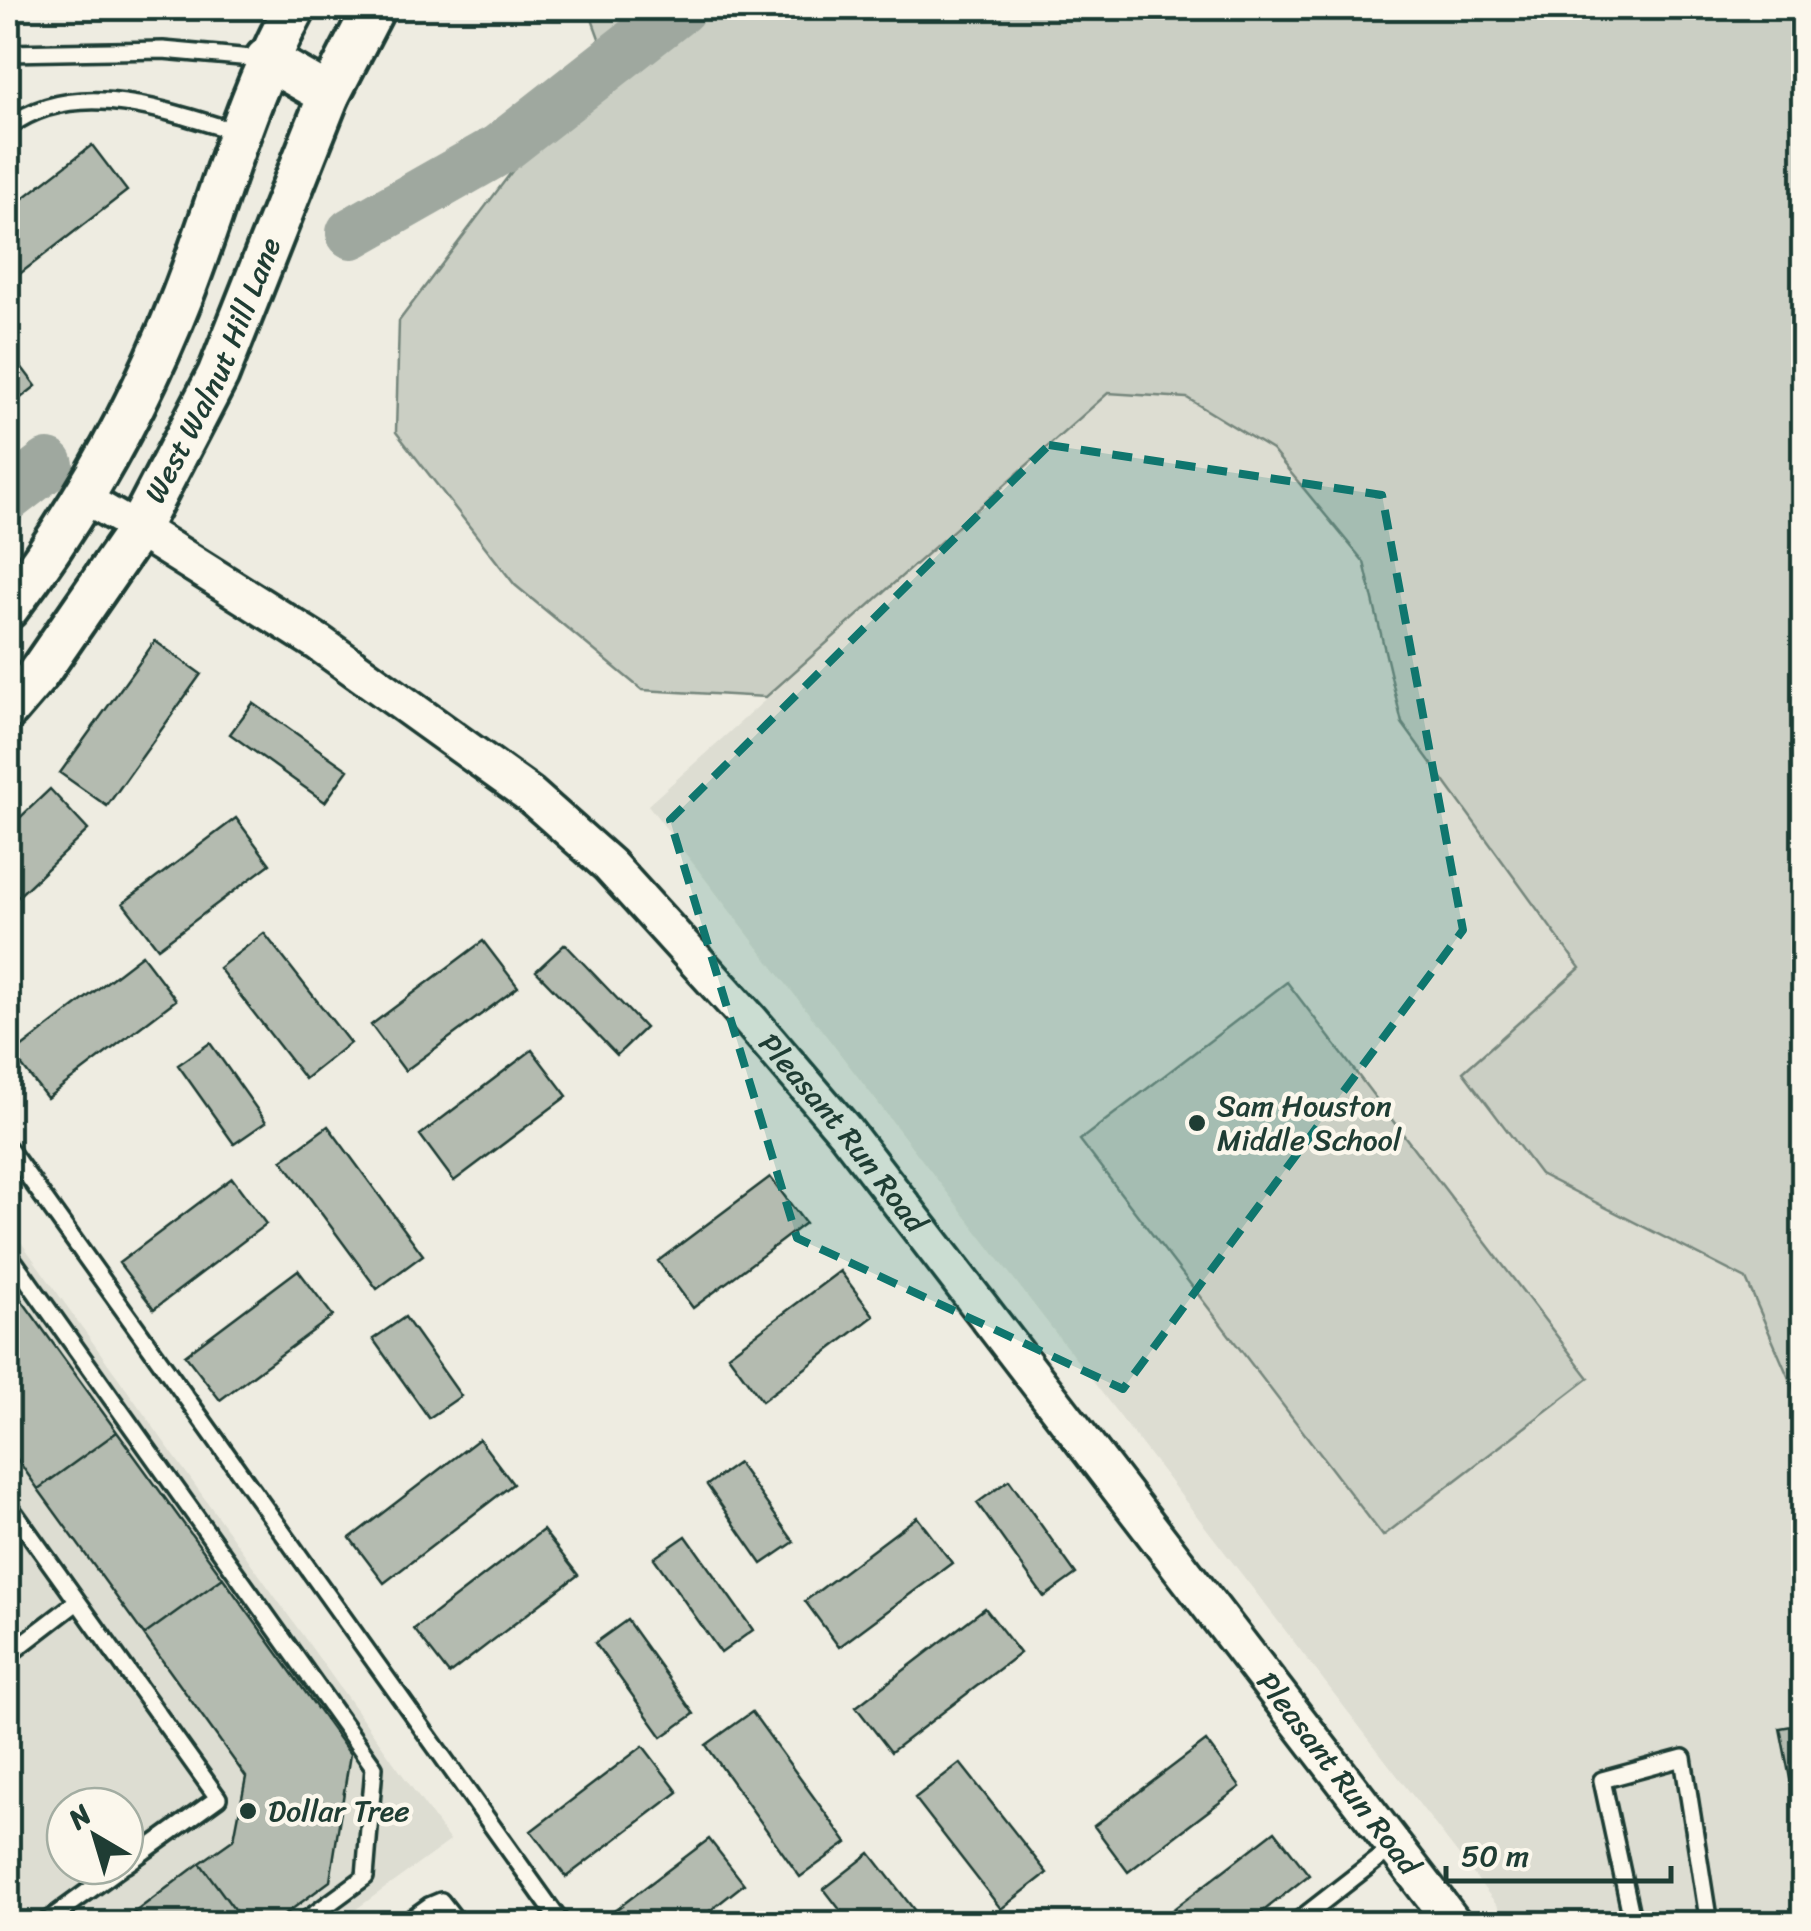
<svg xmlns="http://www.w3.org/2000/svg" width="1811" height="1931" font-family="Sriracha,sans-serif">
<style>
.built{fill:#ddddd2;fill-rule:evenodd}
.green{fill:#cbcfc4;stroke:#75867c;stroke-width:2.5}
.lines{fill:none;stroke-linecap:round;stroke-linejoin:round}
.river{stroke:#9fa89f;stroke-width:52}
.building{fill:#b4bbb0;stroke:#1f3d34;stroke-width:2.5}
.service-casing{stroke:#1f3d34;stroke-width:22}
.minor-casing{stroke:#1f3d34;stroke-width:38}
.tertiary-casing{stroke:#1f3d34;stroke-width:42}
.secondary-casing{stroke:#1f3d34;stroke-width:48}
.service{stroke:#fbf7ec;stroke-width:15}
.minor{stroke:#fbf7ec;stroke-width:30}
.tertiary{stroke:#fbf7ec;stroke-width:35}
.secondary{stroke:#fbf7ec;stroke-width:40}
.marked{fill:#0f766e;fill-opacity:0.2;stroke:#0f766e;stroke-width:8;stroke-dasharray:20 12;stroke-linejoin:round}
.poi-dot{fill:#1f3d34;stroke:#fbf7ec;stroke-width:4}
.labels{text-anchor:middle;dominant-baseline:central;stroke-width:9;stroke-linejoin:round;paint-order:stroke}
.street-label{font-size:30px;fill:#1f3d34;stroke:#fbf7ec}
.poi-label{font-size:30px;fill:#1f3d34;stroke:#fbf7ec;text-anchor:start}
</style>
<rect width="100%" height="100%" fill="#eeece1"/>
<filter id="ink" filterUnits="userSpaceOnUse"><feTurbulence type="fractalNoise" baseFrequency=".01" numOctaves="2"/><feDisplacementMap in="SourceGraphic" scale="20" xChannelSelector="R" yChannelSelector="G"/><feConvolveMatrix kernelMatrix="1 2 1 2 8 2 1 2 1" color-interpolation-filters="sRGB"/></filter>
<g filter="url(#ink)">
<path class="built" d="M 1108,393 L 1187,398 L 1272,450 L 1364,562 L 1402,723 L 1580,969 L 1463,1071 L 1540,1174 L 1746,1279 L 1803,1411 L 1803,1923 L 1511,1923 L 648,805 Z
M 8,1224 L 450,1841 L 337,1923 L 8,1923 ZM 65,1806 L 125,1806 L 125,1866 L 65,1866 Z"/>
<path class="green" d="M 588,8 L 1803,8 L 1803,1411 L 1746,1279 L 1540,1174 L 1463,1072 L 1580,968 L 1402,723 L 1364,562 L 1272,450 L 1187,398 L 1108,393 L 766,697 L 642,690 L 515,585 L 396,432 L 399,321 L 516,166 L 608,63 Z
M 1287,982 L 1589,1378 L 1383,1536 L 1080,1140 Z"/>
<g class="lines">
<path class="river" d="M 352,233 L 500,149 L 680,8
M 8,496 L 48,465"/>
</g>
<path class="building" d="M 92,145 L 127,191 L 8,283 L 8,210 Z
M 8,349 L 36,386 L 8,408 Z
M 155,641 L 201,674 L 107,806 L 60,773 Z
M 253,703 L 348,770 L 325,802 L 230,734 Z
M 50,789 L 88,830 L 8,906 L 8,829 Z
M 236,818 L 270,864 L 158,948 L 123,903 Z
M 264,933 L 350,1043 L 305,1079 L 219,968 Z
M 483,941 L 518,987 L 405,1071 L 371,1025 Z
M 565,944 L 645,1028 L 617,1055 L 536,971 Z
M 142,955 L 176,1000 L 47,1098 L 13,1054 Z
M 210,1043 L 266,1122 L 234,1144 L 178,1065 Z
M 532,1050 L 567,1096 L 454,1181 L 420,1135 Z
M 328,1126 L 423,1255 L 377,1289 L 282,1160 Z
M 770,1177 L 805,1223 L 693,1308 L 658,1261 Z
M 232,1178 L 266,1224 L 154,1309 L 119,1263 Z
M 298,1270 L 333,1316 L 220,1400 L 185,1355 Z
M 840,1271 L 874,1316 L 762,1401 L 728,1355 Z
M 13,1288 L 117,1432 L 38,1489 L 8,1446 L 8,1292 Z
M 405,1317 L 461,1396 L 429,1418 L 373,1339 Z
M 117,1432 L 223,1578 L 144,1635 L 38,1489 Z
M 479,1439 L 513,1484 L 384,1583 L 350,1538 Z
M 738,1463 L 794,1542 L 762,1564 L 707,1485 Z
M 1009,1480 L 1076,1574 L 1044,1597 L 977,1503 Z
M 917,1517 L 952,1563 L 839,1647 L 805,1601 Z
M 543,1530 L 578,1575 L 449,1674 L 414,1629 Z
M 686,1536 L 753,1630 L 721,1653 L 654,1558 Z
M 223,1578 L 350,1754 L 330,1881 L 272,1924 L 245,1924 L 200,1863 L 234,1839 L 246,1777 L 144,1635 Z
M 985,1608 L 1020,1653 L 891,1752 L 856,1707 Z
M 627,1620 L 694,1714 L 662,1737 L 595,1643 Z
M 752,1712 L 847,1843 L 800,1877 L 706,1745 Z
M 1804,1724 L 1804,1850 L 1780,1728 Z
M 1206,1741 L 1240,1787 L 1128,1872 L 1094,1826 Z
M 643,1746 L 678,1792 L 566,1877 L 531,1831 Z
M 960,1763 L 1047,1873 L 1001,1909 L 915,1798 Z
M 1275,1831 L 1309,1875 L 1247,1924 L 1154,1924 Z
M 709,1839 L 744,1884 L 693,1924 L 597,1924 Z
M 870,1853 L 925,1924 L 851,1924 L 824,1889 Z
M 200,1863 L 245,1924 L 119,1924 Z"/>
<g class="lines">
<g class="service-casing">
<path id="service" d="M 8,53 L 163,50 L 263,59
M 8,127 C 76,76 167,111 240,133
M 8,1148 L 562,1924
M 8,1253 L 374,1767 L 365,1877 L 301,1924
M 8,1504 L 218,1798 L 125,1865
M 8,1655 L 77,1602
M 43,1924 L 123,1866
M 404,1924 L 429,1906 L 441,1901 L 459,1924
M 1294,1924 L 1394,1846
M 1633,1924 L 1602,1780 L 1683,1758 L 1709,1924"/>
</g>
<g class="minor-casing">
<path id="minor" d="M 83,497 L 138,529"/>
</g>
<g class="tertiary-casing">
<g id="tertiary">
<path id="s1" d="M 138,529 L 319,643 L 529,794 L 609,865 L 749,1019 L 845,1131 L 1454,1924"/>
</g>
</g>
<g class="secondary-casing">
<g id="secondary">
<path d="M 266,59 L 329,95"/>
<path d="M 8,608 C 79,514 139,407 182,297 C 220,200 244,100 295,8"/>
<path id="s2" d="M 8,709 L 38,674 L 138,529 L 218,375 L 329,95 L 374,8"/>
</g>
</g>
<use href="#service" class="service"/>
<use href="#minor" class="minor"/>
<use href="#tertiary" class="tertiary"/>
<use href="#secondary" class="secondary"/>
</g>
</g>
<path class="marked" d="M 1049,445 L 1382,495 L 1463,930 L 1123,1389 L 797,1238 L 670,820 Z"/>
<g class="poi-dot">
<circle cx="1197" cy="1123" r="10"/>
<circle cx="248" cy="1811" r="10"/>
</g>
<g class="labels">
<g class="street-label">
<text stroke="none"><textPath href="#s2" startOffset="398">West Walnut Hill Lane</textPath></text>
<text stroke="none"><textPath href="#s1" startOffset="935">Pleasant Run Road</textPath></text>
<text stroke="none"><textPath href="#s1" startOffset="1745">Pleasant Run Road</textPath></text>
</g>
<g class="poi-label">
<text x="1217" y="1106">Sam Houston<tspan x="1217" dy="34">Middle School</tspan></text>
<text x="268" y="1811">Dollar Tree</text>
</g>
</g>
<rect width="1811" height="1931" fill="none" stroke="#fbf7ec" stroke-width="40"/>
<rect x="20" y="20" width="1771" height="1891" fill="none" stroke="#1f3d34" stroke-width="4" filter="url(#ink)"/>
<g transform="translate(95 1836) rotate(322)"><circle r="48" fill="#fbf7ec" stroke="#a3ada2" stroke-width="2.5"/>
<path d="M0-8L18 38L0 25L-18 38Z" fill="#1f3d34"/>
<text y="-15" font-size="28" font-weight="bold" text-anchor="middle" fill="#1f3d34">N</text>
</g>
<path d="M1446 1866v15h225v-15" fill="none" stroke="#1f3d34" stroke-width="5"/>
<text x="1461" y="1866" font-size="30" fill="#1f3d34" stroke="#fbf7ec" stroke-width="8" paint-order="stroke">50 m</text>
</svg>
